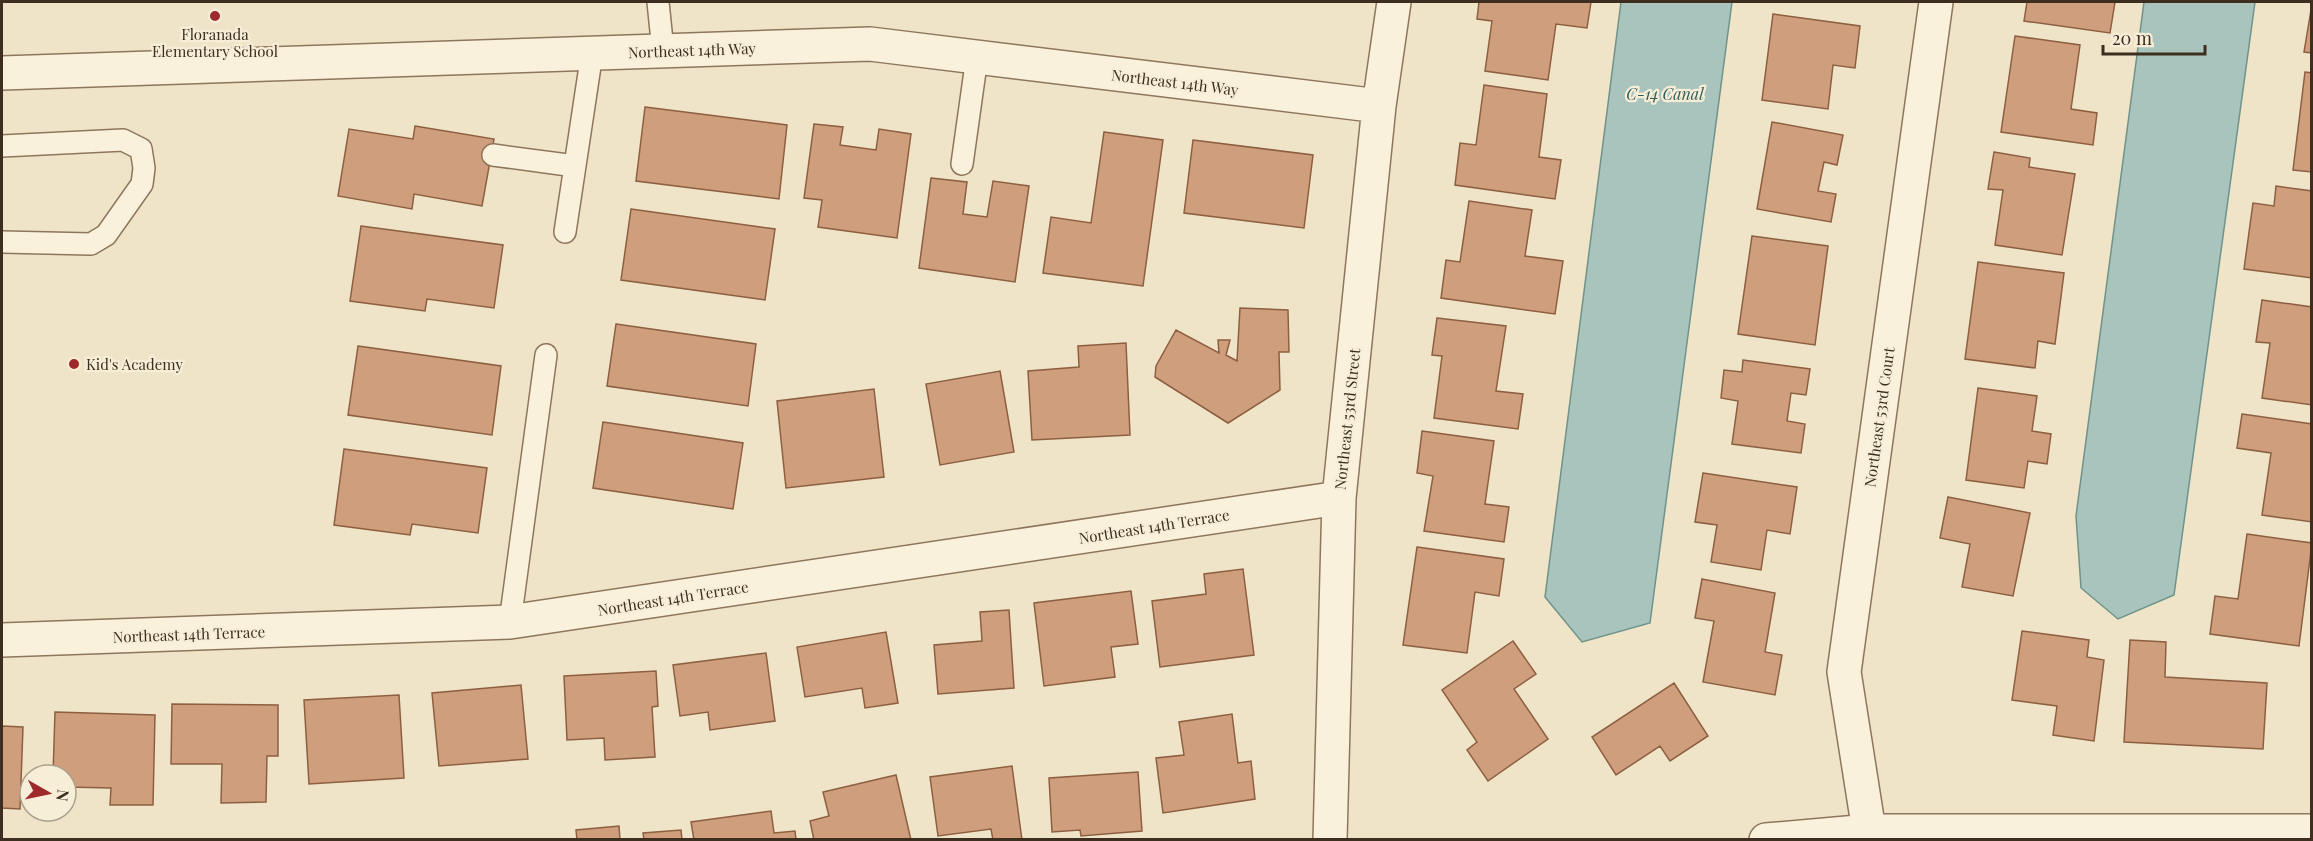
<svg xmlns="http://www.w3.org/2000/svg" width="2313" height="841" font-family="'Playfair Display',serif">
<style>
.water{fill:#a9c4bc;stroke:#6f938a;stroke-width:1.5}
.building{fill:#cf9f7d;stroke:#8d5f41;stroke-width:1.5}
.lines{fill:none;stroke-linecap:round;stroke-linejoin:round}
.service-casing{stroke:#8d765c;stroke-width:24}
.minor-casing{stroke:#8d765c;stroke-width:36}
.service{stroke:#faf1dc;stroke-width:21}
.minor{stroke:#faf1dc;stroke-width:33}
.poi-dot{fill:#9e2a2b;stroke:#f7eed8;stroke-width:2}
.labels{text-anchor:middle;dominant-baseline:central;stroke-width:4.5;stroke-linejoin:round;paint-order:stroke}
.poi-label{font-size:15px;fill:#3d2e20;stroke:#f7eed8}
.street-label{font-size:15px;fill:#3d2e20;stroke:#f7eed8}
.water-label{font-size:16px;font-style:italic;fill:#2f5d5a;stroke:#f7eed8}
</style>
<rect width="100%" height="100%" fill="#f0e4c8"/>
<path class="water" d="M 1621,2 L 1732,2 L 1650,623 L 1582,642 L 1545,597 Z
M 2144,2 L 2255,2 L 2174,595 L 2118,619 L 2081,588 L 2076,516 Z"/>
<path class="building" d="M 1479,2 L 1591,2 L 1587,28 L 1556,24 L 1548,80 L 1485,71 L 1492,21 L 1477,19 Z
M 2027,2 L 2115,2 L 2110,33 L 2024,21 Z
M 2312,4 L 2312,53 L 2304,52 Z
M 1773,14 L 1860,26 L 1855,68 L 1833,65 L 1828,109 L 1762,100 Z
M 2015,36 L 2080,45 L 2071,109 L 2097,113 L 2093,145 L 2001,132 Z
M 2305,72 L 2312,73 L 2312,172 L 2293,170 Z
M 1484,85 L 1547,94 L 1539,157 L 1561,160 L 1555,199 L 1455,185 L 1460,143 L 1476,145 Z
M 645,107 L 787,125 L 779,199 L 636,181 Z
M 1772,122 L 1843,135 L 1837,165 L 1824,162 L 1818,191 L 1836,194 L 1831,222 L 1757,209 Z
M 814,124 L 843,127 L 840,145 L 876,150 L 879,129 L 911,134 L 897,238 L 818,227 L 822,200 L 804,198 Z
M 415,126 L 494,139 L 482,206 L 414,194 L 412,209 L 338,196 L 349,129 L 413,139 Z
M 1104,132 L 1163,140 L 1143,286 L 1043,273 L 1051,217 L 1091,223 Z
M 1193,140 L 1313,155 L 1304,228 L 1184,213 Z
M 1994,152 L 2030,158 L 2029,167 L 2075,174 L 2062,255 L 1995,245 L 2003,190 L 1988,189 Z
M 931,178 L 967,182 L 963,214 L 987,217 L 993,181 L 1029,186 L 1015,282 L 919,268 Z
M 2276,186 L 2312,191 L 2312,278 L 2244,269 L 2253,203 L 2274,206 Z
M 1469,201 L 1532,210 L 1525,256 L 1563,261 L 1555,314 L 1441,298 L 1446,260 L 1460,262 Z
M 631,209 L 775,229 L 765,300 L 621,280 Z
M 361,226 L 503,245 L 494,308 L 427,299 L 425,311 L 350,301 Z
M 1752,236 L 1828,246 L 1815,345 L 1738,334 Z
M 1978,262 L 2064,273 L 2055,344 L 2038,341 L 2035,368 L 1965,359 Z
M 2262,300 L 2312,307 L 2312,405 L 2262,398 L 2270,343 L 2256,342 Z
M 1240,308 L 1288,310 L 1289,352 L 1279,352 L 1280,390 L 1228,423 L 1155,377 L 1156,366 L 1176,330 L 1219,353 L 1218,340 L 1230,340 L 1226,355 L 1237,361 Z
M 1437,318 L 1506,326 L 1496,391 L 1523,394 L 1518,429 L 1434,418 L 1442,356 L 1432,355 Z
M 616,324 L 756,344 L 748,406 L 607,386 Z
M 1126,343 L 1130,435 L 1032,440 L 1028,371 L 1079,367 L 1078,346 Z
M 358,346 L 501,366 L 492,435 L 348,415 Z
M 1743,360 L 1810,369 L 1806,395 L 1791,393 L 1787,421 L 1805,424 L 1801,453 L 1732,444 L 1738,401 L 1721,398 L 1724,370 L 1742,372 Z
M 1000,371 L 1014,452 L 940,465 L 926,384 Z
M 1978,388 L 2037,396 L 2032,431 L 2051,434 L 2047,464 L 2028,461 L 2024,488 L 1966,480 Z
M 874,389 L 884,477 L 786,488 L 777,401 Z
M 2242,414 L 2312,424 L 2312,522 L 2262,515 L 2271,453 L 2237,448 Z
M 603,422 L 743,443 L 733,509 L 593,488 Z
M 1422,431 L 1494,441 L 1485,504 L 1509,507 L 1504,542 L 1424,531 L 1433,476 L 1417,473 Z
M 344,449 L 487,468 L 478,533 L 412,524 L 410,535 L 334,525 Z
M 1703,473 L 1797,487 L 1790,534 L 1767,530 L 1761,570 L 1711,562 L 1717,525 L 1695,522 Z
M 1948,497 L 2030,513 L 2013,596 L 1962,587 L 1970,544 L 1940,538 Z
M 2247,534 L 2312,543 L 2299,646 L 2210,634 L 2215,596 L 2238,599 Z
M 1417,547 L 1504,559 L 1499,596 L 1475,592 L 1467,653 L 1403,645 Z
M 1243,569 L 1254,655 L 1160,667 L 1152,601 L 1206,594 L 1204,574 Z
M 1702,579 L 1775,593 L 1765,652 L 1782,655 L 1775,695 L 1703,682 L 1714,621 L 1695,618 Z
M 1131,591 L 1138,644 L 1111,647 L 1115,677 L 1044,686 L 1034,603 Z
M 1009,610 L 1014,688 L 938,694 L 934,645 L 982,641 L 980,612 Z
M 2022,631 L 2089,640 L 2087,657 L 2104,660 L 2094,741 L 2053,735 L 2057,706 L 2012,700 Z
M 886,632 L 898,703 L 865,708 L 862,688 L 805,697 L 797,647 Z
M 2130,640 L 2166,642 L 2165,677 L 2267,683 L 2263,749 L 2124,742 Z
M 1513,641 L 1536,674 L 1514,689 L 1548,739 L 1488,781 L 1467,750 L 1477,742 L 1442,690 Z
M 766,653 L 775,721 L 710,730 L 708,712 L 680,716 L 673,665 Z
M 656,671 L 658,706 L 652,707 L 655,757 L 605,760 L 604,738 L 567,740 L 564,676 Z
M 1674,683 L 1708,736 L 1670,761 L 1660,746 L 1616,775 L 1592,737 Z
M 521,685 L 528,759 L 439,766 L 432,693 Z
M 399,695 L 404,778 L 309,784 L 304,700 Z
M 172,704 L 278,705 L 278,756 L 267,756 L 266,802 L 221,803 L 222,764 L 171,764 Z
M 55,712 L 155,715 L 153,805 L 110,805 L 111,788 L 66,787 L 66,775 L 53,775 Z
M 1232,714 L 1238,763 L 1251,761 L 1255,799 L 1163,813 L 1156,758 L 1184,755 L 1179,722 Z
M 2,726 L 23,727 L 20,809 L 2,808 Z
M 1012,766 L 1022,840 L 993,840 L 991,829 L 938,836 L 930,777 Z
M 1138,772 L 1142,831 L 1081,836 L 1080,830 L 1052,832 L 1049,778 Z
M 896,775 L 911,840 L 814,840 L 810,821 L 829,816 L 823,792 Z
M 771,811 L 774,833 L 795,831 L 796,840 L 694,840 L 691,822 Z
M 619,826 L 620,840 L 577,840 L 576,830 Z
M 681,830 L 682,840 L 644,840 L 643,833 Z"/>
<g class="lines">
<g class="service-casing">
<path id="service" d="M 658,2 L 663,51
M 2,146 L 123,140 L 141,149 L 144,168 L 142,184 L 106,235 L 91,244 L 2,242
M 493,155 L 575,166
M 962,164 L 977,57
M 565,232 L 592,53
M 510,622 L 546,355"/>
</g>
<g class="minor-casing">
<path id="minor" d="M 2,73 L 870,44 L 1379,106
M 2,640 L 510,622 L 1339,498
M 1869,831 L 1844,672 L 1936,2
M 1330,840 L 1339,498 L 1379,106 L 1394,2
M 1766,840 L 1869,831 L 2312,831"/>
</g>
<use href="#service" class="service"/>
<use href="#minor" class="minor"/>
</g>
<g class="poi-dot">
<circle cx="215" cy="16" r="6"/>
<circle cx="74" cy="364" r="6"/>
</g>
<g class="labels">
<g class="poi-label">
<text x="215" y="34">Floranada<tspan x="215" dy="17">Elementary School</tspan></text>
<text x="86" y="364" text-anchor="start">Kid's Academy</text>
</g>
<g class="street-label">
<text transform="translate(692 50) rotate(-2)">Northeast 14th Way</text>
<text transform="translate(1175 82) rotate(7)">Northeast 14th Way</text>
<text transform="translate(1879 417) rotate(-82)">Northeast 53rd Court</text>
<text transform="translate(1347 419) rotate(-84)">Northeast 53rd Street</text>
<text transform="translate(1154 526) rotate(-9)">Northeast 14th Terrace</text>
<text transform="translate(673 598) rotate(-9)">Northeast 14th Terrace</text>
<text transform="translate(189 634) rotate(-2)">Northeast 14th Terrace</text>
</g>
<g class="water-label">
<text x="1665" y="93">C-14 Canal</text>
</g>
</g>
<rect width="2313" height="841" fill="none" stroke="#3d2e20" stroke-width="6"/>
<g transform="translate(48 793) rotate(99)"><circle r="28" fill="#f7eed8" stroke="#ada18e" stroke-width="1.5"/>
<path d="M0-4.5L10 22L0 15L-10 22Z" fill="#9e2a2b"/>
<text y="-9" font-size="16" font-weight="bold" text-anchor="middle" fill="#3d2e20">N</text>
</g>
<path d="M2103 45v9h102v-9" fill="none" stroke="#3d2e20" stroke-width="3"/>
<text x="2112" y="45" font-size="18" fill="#3d2e20" stroke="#f7eed8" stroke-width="4.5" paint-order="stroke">20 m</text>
</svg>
